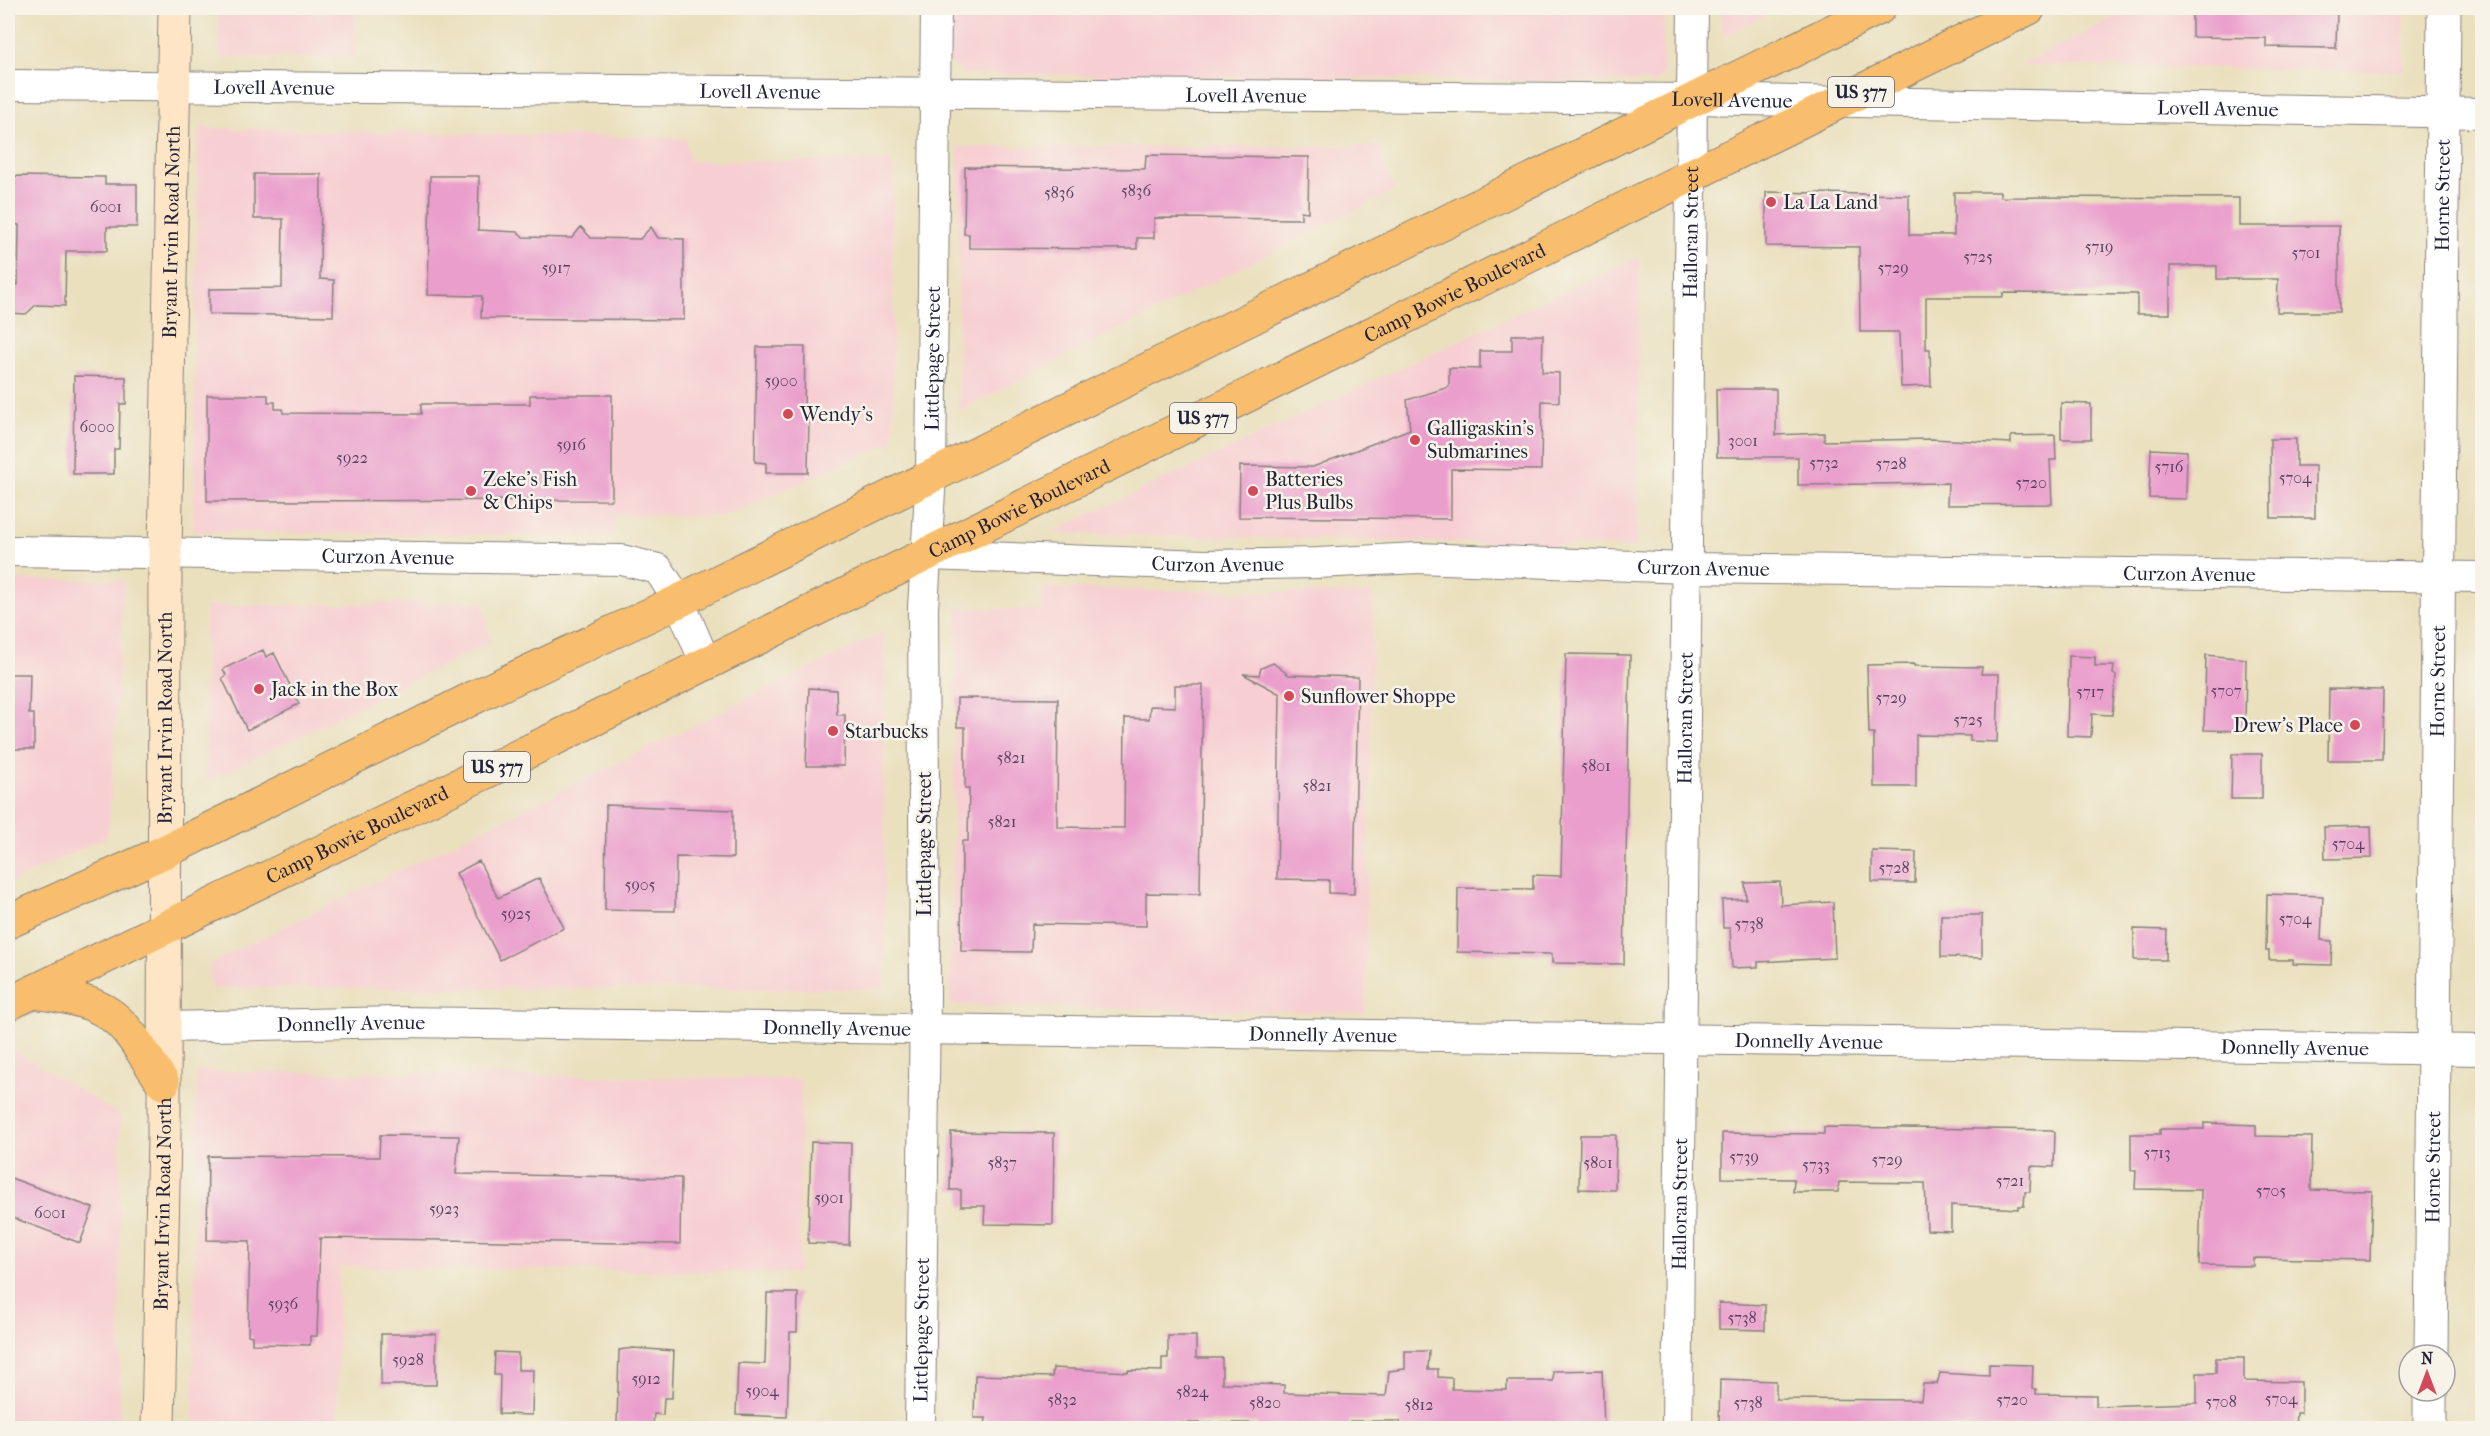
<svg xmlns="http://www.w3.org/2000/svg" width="2490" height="1436" font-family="'IM FELL French Canon',serif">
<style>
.built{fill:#f7cfd2}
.building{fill:#ea9ecc}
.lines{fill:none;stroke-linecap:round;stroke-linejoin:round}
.minor-casing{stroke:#86817c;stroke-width:32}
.tertiary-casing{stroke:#86817c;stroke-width:35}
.secondary-casing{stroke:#86817c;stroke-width:35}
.primary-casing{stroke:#86817c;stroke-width:35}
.minor{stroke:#fff;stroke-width:30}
.tertiary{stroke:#fff;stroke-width:33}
.secondary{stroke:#fde5c5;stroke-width:33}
.primary{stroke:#f9be6d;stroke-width:33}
.poi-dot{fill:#d1495b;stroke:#f7f3e8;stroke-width:2}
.labels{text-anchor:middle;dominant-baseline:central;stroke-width:5;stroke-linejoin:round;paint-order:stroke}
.number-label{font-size:16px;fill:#54415f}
.shield{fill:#f7f3e8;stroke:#62616f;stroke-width:1.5}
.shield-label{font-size:18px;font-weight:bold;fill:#22223b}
.street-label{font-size:20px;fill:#22223b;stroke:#f7f3e8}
.poi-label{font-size:20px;fill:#22223b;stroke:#f7f3e8;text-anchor:start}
</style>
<rect width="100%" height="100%" fill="#f7f3e8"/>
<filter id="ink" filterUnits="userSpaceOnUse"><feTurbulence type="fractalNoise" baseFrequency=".0167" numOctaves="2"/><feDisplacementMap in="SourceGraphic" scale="12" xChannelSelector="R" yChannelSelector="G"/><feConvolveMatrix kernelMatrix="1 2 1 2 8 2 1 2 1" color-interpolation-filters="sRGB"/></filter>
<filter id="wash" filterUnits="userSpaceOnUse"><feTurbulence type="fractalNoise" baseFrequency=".008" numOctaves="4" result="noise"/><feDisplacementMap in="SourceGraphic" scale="24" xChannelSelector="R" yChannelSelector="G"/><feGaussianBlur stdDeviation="1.35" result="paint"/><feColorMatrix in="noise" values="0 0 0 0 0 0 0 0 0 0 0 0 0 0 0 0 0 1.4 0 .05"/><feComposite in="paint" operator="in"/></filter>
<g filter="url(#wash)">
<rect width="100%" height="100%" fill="#eae0be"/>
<path class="built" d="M 219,8 L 355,8 L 355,57 L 219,57 Z
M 948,8 L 1663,8 L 1664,75 L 1655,82 L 965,74 L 947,61 Z
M 1722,8 L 1779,8 L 1722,36 Z
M 2135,8 L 2403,8 L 2404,71 L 2021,65 Z
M 198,128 L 686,138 L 689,161 L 893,161 L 893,442 L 725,516 L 614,515 L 613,536 L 193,532 Z
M 1380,146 L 1383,166 L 1395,190 L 958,411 L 958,147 Z
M 1639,257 L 1637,547 L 1050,533 L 1614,268 Z
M 8,580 L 124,580 L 108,836 L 8,884 Z
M 1042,588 L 1373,594 L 1365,1013 L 950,1005 L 957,608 L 1041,610 Z
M 483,602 L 490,642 L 206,782 L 205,606 Z
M 884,632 L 884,989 L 210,988 L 209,964 Z
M 8,1047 L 120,1115 L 120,1428 L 8,1428 Z
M 197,1071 L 801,1079 L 799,1273 L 339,1267 L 337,1428 L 193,1428 Z"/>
<g id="blocks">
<path class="building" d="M 2192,8 L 2337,8 L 2336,48 L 2266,47 L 2266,38 L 2192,37 Z
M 1146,155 L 1309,157 L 1308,212 L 1301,211 L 1301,219 L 1154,218 L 1154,238 L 1137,238 L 1137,249 L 969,248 L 969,234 L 964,234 L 965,167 L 1145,169 Z
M 254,174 L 321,174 L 320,279 L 334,280 L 333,316 L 209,314 L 209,289 L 282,288 L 283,219 L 254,219 Z
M 9,176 L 105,177 L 105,184 L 137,184 L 137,227 L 107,227 L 107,251 L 66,251 L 65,306 L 36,305 L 26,314 L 8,313 L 8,284 L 18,285 L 19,225 L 9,224 Z
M 430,176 L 479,176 L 478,230 L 518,232 L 523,237 L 572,238 L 581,227 L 591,238 L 640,239 L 651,227 L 658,238 L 684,239 L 684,320 L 481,318 L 482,296 L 428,295 Z
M 1766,192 L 1909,195 L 1909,235 L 1954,235 L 1954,192 L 2000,192 L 2000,197 L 2239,198 L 2239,226 L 2339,226 L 2339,312 L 2277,312 L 2278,279 L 2217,279 L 2217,266 L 2170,266 L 2170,314 L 2137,314 L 2137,294 L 2003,293 L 2003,297 L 1926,297 L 1926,349 L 1930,349 L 1931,386 L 1901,387 L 1899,332 L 1860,332 L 1859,247 L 1766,246 Z
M 1512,335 L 1543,335 L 1542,372 L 1559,373 L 1559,402 L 1542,401 L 1541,470 L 1451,469 L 1451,519 L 1239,517 L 1240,466 L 1313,467 L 1410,429 L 1407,400 L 1449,387 L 1449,368 L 1480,369 L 1480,351 L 1512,351 Z
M 757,347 L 805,347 L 804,413 L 809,413 L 808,473 L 766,473 L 766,463 L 755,462 Z
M 74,376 L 126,377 L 126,404 L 120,404 L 119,449 L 114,449 L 114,474 L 73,474 Z
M 1716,389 L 1776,389 L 1776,435 L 1824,433 L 1824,441 L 1932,439 L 2011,443 L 2011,436 L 2055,435 L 2056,460 L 2050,460 L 2052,504 L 1947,505 L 1948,483 L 1798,485 L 1798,457 L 1717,457 Z
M 207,395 L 268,395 L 268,402 L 275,402 L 275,409 L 283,409 L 283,413 L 421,414 L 421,404 L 530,404 L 530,395 L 612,395 L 612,500 L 207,501 Z
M 2061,403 L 2091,404 L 2091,439 L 2061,439 Z
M 2270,439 L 2296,439 L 2296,466 L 2315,466 L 2315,518 L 2271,518 Z
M 2151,449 L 2187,451 L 2186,499 L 2149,498 Z
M 263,650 L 266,657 L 274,653 L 299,704 L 247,730 L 222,678 L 226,675 L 223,669 Z
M 1566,654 L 1630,655 L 1624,964 L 1552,963 L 1552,954 L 1457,952 L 1458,888 L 1533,889 L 1533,875 L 1561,876 Z
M 2206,655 L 2246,659 L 2245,731 L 2204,730 Z
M 2069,656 L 2095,657 L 2095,666 L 2114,666 L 2113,674 L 2116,675 L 2112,715 L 2092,714 L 2091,737 L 2067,736 Z
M 1273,663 L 1289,675 L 1358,677 L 1354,894 L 1329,893 L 1329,880 L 1277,879 L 1280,694 L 1243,674 L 1259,675 L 1261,668 Z
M 1914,664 L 1914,666 L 1982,667 L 1981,674 L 1999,674 L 1997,742 L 1970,741 L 1970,736 L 1916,735 L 1916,787 L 1874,787 L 1874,733 L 1869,733 L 1867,665 Z
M 8,674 L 30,674 L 29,714 L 34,714 L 34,749 L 8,749 Z
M 1175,685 L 1203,685 L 1200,894 L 1146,893 L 1146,926 L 1032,924 L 1031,952 L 961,951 L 962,841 L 968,841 L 969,788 L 965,788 L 965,727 L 957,727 L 957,698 L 1058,699 L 1057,827 L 1124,828 L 1125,718 L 1149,719 L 1150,706 L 1175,707 Z
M 809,688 L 836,690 L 837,715 L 845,715 L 844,766 L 806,766 Z
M 2329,689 L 2383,690 L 2382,760 L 2328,760 Z
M 2232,754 L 2262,754 L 2262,799 L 2231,799 Z
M 606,805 L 733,810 L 733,858 L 676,857 L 675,911 L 605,910 Z
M 2371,826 L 2372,858 L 2325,859 L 2324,827 Z
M 1872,851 L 1916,852 L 1915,883 L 1872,882 Z
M 479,861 L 498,898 L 539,878 L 564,928 L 500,960 L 456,873 Z
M 1780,882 L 1781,905 L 1833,902 L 1835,958 L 1758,962 L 1758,967 L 1732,968 L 1730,928 L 1723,928 L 1722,900 L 1746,899 L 1745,883 Z
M 2267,894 L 2323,896 L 2321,940 L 2332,941 L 2331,965 L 2293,964 L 2293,960 L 2269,960 L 2269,951 L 2266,951 Z
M 1941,915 L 1982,915 L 1982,958 L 1941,957 Z
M 2134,929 L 2167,930 L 2166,960 L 2134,960 Z
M 2204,1123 L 2256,1125 L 2256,1136 L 2312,1137 L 2311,1190 L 2372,1191 L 2370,1260 L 2253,1258 L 2253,1266 L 2199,1265 L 2201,1190 L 2135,1189 L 2136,1170 L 2131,1170 L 2131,1134 L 2160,1134 L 2160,1129 L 2204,1129 Z
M 1824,1127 L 2052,1130 L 2055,1132 L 2054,1167 L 2031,1166 L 2030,1192 L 2025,1192 L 2024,1206 L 2018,1206 L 2018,1209 L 1951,1205 L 1951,1231 L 1927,1230 L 1925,1183 L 1839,1182 L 1838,1192 L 1793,1192 L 1794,1179 L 1722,1178 L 1722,1133 L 1824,1134 Z
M 951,1132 L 1054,1133 L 1053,1225 L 984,1224 L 985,1206 L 961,1206 L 961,1190 L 950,1190 Z
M 380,1135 L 459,1136 L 456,1174 L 681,1178 L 680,1244 L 320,1238 L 317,1336 L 310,1336 L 310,1345 L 252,1344 L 252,1336 L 248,1335 L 250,1241 L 207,1240 L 208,1156 L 379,1157 Z
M 1580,1135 L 1616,1135 L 1615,1190 L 1579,1189 Z
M 811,1142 L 851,1143 L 849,1245 L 808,1243 Z
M 8,1177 L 93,1208 L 80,1243 L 8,1216 Z
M 767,1293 L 798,1293 L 797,1332 L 790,1332 L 787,1417 L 736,1415 L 738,1363 L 765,1364 Z
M 1719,1303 L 1765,1305 L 1765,1330 L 1719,1329 Z
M 381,1334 L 436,1334 L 436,1385 L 381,1385 Z
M 1168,1336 L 1196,1336 L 1196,1358 L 1222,1358 L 1222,1383 L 1284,1385 L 1284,1393 L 1386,1396 L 1389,1371 L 1405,1369 L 1405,1351 L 1429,1351 L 1428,1369 L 1438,1369 L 1438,1377 L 1452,1378 L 1452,1389 L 1507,1390 L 1507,1381 L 1553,1381 L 1553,1371 L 1602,1370 L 1604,1428 L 1400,1428 L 1400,1421 L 1350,1421 L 1350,1428 L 1257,1428 L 1257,1423 L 1147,1423 L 1147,1426 L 1073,1424 L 1072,1428 L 1067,1428 L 985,1426 L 986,1418 L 974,1418 L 975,1375 L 1052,1377 L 1053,1368 L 1128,1372 L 1128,1370 L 1162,1371 L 1162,1358 L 1168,1358 Z
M 633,1348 L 674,1351 L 672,1398 L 664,1398 L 663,1415 L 654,1414 L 653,1424 L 617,1423 L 619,1350 Z
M 495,1352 L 518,1353 L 518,1370 L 533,1370 L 532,1415 L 499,1414 L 500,1375 L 494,1375 Z
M 2216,1358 L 2244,1358 L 2244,1381 L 2301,1382 L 2301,1413 L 2296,1413 L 2295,1428 L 1735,1428 L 1732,1424 L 1719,1424 L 1720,1379 L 1776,1381 L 1776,1399 L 1921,1400 L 1923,1384 L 1937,1384 L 1940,1373 L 1989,1376 L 1989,1364 L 2033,1365 L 2032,1389 L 2036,1389 L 2036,1394 L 2096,1395 L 2096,1406 L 2197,1403 L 2197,1373 L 2216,1373 Z"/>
</g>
</g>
<g filter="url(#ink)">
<use href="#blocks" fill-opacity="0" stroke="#86817c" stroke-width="1.5"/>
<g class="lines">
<g class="minor-casing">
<g id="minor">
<path id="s1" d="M 8,85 L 1692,99 L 2482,113"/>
<path id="s2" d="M 8,551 L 622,560 L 658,569 L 679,601 L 706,664"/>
<path id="s3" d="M 926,555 L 1205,565 L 1318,563 L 1417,558 L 1687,568 L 2482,577"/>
<path id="s4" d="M 165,1027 L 399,1022 L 2482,1050"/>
<path id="s5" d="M 920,1428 L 925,995 L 923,608 L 931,475 L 936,8"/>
<path id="s6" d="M 1677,1428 L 1693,8"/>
</g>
</g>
<g class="tertiary-casing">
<g id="tertiary">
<path id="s7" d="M 2431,1355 L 2444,8"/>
<path d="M 2430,1428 L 2430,1391"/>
</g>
</g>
<g class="secondary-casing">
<g id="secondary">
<path id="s8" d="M 158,1428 L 164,1134 L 165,552 L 175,8"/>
</g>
</g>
<g class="primary-casing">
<g id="primary">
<path d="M 8,922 L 164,852 L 479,695 L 679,601 L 1879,8"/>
<path d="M 33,992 C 117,1003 119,1016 163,1083"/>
<path id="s9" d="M 8,1004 L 560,736 L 2029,8"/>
</g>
</g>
<use href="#minor" class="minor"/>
<use href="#tertiary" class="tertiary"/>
<use href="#secondary" class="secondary"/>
<use href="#primary" class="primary"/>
</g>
</g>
<g class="poi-dot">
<circle cx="1771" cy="202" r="6"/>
<circle cx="788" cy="414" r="6"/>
<circle cx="1415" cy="440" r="6"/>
<circle cx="471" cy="491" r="6"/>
<circle cx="1253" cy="491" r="6"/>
<circle cx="259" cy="689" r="6"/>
<circle cx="1289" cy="696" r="6"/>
<circle cx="2355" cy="725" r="6"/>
<circle cx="833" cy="731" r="6"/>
</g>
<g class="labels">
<g class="number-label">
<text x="1136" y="190">5836</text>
<text x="1059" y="192">5836</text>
<text x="106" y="206">6001</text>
<text x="2099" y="246">5719</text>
<text x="2306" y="252">5701</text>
<text x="1978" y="256">5725</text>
<text x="556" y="267">5917</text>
<text x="1893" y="267">5729</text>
<text x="781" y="380">5900</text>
<text x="97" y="426">6000</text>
<text x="1743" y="440">3001</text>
<text x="571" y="444">5916</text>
<text x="352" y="457">5922</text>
<text x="1824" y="462">5732</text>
<text x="1891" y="463">5728</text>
<text x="2169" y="466">5716</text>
<text x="2295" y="477">5704</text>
<text x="2031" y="482">5720</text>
<text x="2226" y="690">5707</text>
<text x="2090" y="691">5717</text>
<text x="1891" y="697">5729</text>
<text x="1968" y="719">5725</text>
<text x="1011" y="757">5821</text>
<text x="1596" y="765">5801</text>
<text x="1317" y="785">5821</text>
<text x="1002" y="821">5821</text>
<text x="2348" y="843">5704</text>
<text x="1894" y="867">5728</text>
<text x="640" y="884">5905</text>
<text x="516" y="913">5925</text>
<text x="2295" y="918">5704</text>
<text x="1749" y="923">5738</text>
<text x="2157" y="1152">5713</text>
<text x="1744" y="1156">5739</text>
<text x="1887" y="1159">5729</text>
<text x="1002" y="1162">5837</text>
<text x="1598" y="1162">5801</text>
<text x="1816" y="1164">5733</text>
<text x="2010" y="1180">5721</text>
<text x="2271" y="1190">5705</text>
<text x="829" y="1197">5901</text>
<text x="444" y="1208">5923</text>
<text x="50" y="1212">6001</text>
<text x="283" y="1303">5936</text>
<text x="1742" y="1317">5738</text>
<text x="408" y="1359">5928</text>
<text x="646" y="1378">5912</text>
<text x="762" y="1390">5904</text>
<text x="1192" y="1391">5824</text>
<text x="2281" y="1398">5704</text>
<text x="1062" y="1399">5832</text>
<text x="2012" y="1399">5720</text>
<text x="2221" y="1401">5708</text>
<text x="1265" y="1402">5820</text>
<text x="1748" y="1402">5738</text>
<text x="1419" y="1404">5812</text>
</g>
<g class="shield">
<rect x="1828" y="77" width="66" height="30" rx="4.5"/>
<rect x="1170" y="403" width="66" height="30" rx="4.5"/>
<rect x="464" y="752" width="66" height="30" rx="4.5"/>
</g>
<g class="shield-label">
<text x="1861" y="92">US 377</text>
<text x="1203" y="418">US 377</text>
<text x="497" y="767">US 377</text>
</g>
<g class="street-label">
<text stroke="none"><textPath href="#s1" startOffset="266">Lovell Avenue</textPath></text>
<text stroke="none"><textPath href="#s1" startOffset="752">Lovell Avenue</textPath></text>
<text stroke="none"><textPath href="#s1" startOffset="1238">Lovell Avenue</textPath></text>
<text stroke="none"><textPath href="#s1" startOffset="1724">Lovell Avenue</textPath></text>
<text stroke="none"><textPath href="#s1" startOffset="2210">Lovell Avenue</textPath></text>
<text stroke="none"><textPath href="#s7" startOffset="1160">Horne Street</textPath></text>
<text stroke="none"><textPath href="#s8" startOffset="1196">Bryant Irvin Road North</textPath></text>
<text stroke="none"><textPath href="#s6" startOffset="1196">Halloran Street</textPath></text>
<text stroke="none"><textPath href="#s9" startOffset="1612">Camp Bowie Boulevard</textPath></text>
<text stroke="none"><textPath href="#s5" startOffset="1070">Littlepage Street</textPath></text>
<text stroke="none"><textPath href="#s9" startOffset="1126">Camp Bowie Boulevard</textPath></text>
<text stroke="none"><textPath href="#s2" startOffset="380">Curzon Avenue</textPath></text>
<text stroke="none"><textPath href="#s3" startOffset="292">Curzon Avenue</textPath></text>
<text stroke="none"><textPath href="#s3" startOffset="778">Curzon Avenue</textPath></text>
<text stroke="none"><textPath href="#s3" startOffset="1264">Curzon Avenue</textPath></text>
<text stroke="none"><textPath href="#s7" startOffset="674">Horne Street</textPath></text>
<text stroke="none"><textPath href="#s8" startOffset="710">Bryant Irvin Road North</textPath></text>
<text stroke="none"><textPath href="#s6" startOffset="710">Halloran Street</textPath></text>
<text stroke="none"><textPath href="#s9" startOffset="388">Camp Bowie Boulevard</textPath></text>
<text transform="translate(924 844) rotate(-90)">Littlepage Street</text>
<text stroke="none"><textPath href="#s4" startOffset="186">Donnelly Avenue</textPath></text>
<text stroke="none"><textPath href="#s4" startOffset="672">Donnelly Avenue</textPath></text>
<text stroke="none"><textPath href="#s4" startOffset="1158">Donnelly Avenue</textPath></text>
<text stroke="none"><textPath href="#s4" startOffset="1644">Donnelly Avenue</textPath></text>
<text stroke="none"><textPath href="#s4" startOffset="2130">Donnelly Avenue</textPath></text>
<text stroke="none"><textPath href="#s7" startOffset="188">Horne Street</textPath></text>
<text stroke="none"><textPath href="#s8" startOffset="224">Bryant Irvin Road North</textPath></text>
<text stroke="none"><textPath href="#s6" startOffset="224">Halloran Street</textPath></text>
<text stroke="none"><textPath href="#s5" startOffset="98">Littlepage Street</textPath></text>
</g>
<g class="poi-label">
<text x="1783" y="202">La La Land</text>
<text x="800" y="414">Wendy's</text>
<text x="1427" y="428">Galligaskin's<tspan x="1427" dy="23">Submarines</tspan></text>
<text x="483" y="479">Zeke's Fish<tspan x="483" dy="23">&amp; Chips</tspan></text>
<text x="1265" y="479">Batteries<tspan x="1265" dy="23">Plus Bulbs</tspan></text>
<text x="271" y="689">Jack in the Box</text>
<text x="1301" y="696">Sunflower Shoppe</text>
<text x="2343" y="725" text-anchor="end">Drew's Place</text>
<text x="845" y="731">Starbucks</text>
</g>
</g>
<rect width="2490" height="1436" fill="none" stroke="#f7f3e8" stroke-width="30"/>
<g transform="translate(2427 1373)"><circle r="28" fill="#f7f3e8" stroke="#a29fa3" stroke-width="1.5"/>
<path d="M0-4.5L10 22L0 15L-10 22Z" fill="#d1495b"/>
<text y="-9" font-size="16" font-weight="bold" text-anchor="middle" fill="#22223b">N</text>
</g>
</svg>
